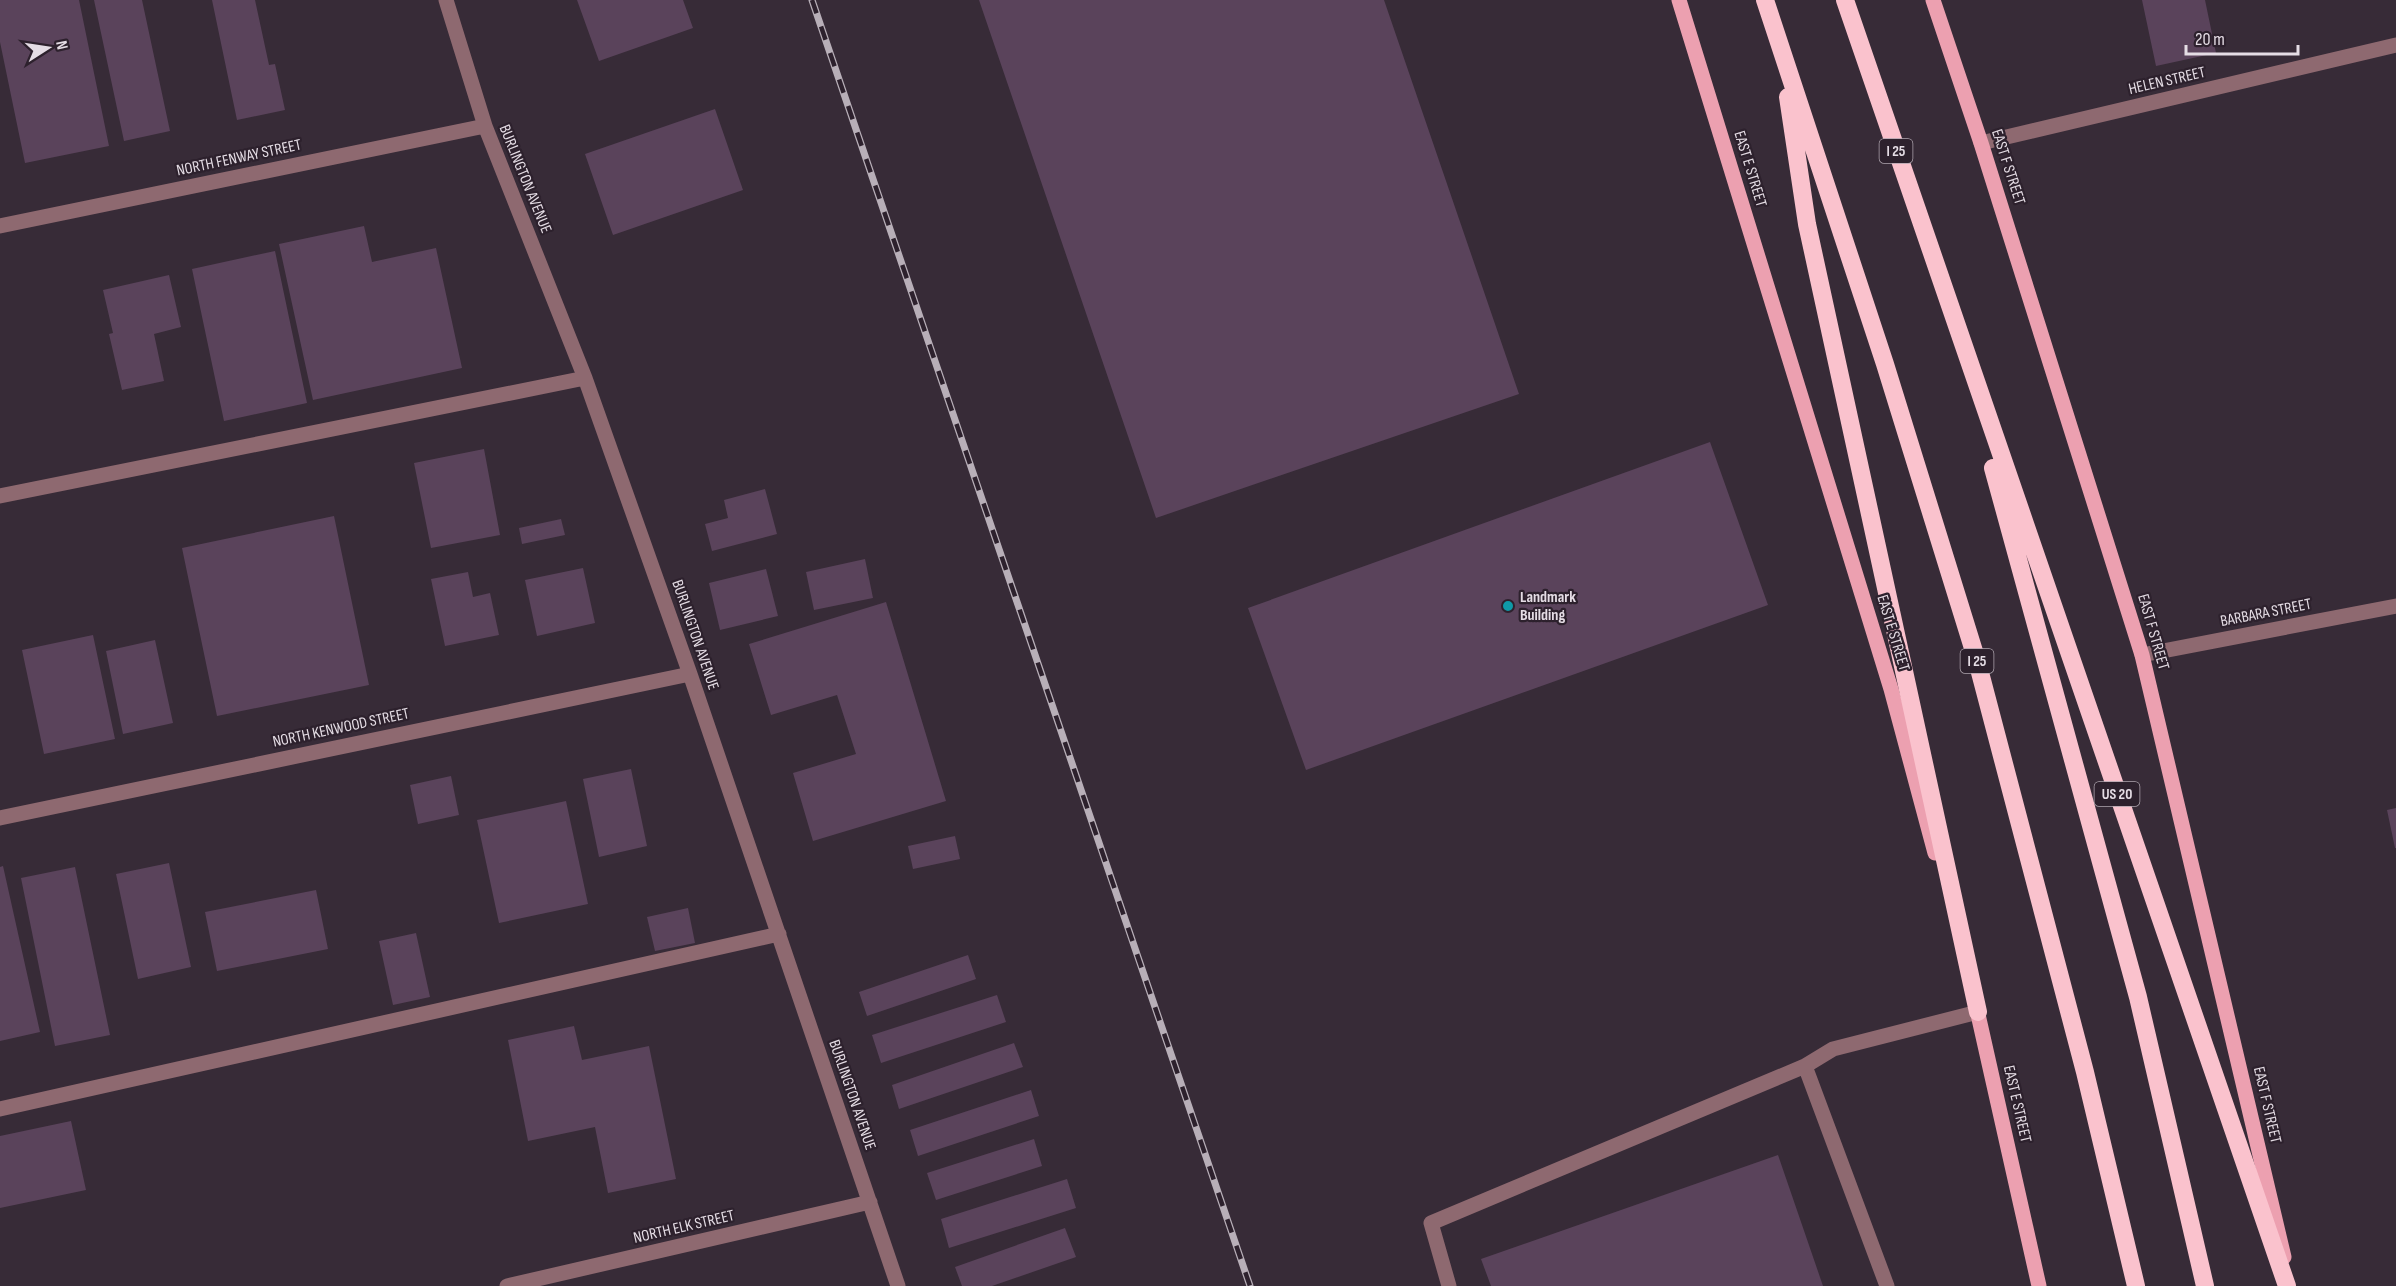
<svg xmlns="http://www.w3.org/2000/svg" width="2396" height="1286" font-family="'Sofia Sans Condensed',sans-serif">
<style>
.building{fill:#5a435b}
.lines{fill:none;stroke-linecap:round;stroke-linejoin:round}
.minor{stroke:#8e6970;stroke-width:15}
.major{stroke:#eca0b0;stroke-width:15}
.highway{stroke:#fac2cd;stroke-width:18}
.rail-casing{stroke:#b8afb8;stroke-width:7}
.rail{stroke:#2d212d;stroke-width:4.5;stroke-dasharray:14;stroke-linecap:butt}
.culture-dot{fill:#0f9aa8;stroke:#2d212d;stroke-width:2}
.labels{text-anchor:middle;dominant-baseline:central;stroke-width:4.5;stroke-linejoin:round;paint-order:stroke}
.shield{fill:#2d212d;stroke:#aea5ae;stroke-width:1.5}
.shield-label{font-size:15px;font-weight:bold;fill:#e5dde5}
.street-label{font-size:16px;fill:#e5dde5;stroke:#2d212d}
.poi-label{font-size:16px;font-weight:bold;fill:#e5dde5;stroke:#2d212d;text-anchor:start}
</style>
<rect width="100%" height="100%" fill="#372b37"/>
<path class="building" d="M 0,0 L 79,0 L 109,146 L 25,163 L 0,42 Z
M 94,0 L 142,0 L 170,131 L 124,141 Z
M 212,0 L 255,0 L 269,65 L 275,64 L 285,110 L 237,120 Z
M 577,0 L 683,0 L 693,28 L 599,61 Z
M 979,0 L 1384,0 L 1519,394 L 1156,518 Z
M 2142,0 L 2205,0 L 2216,53 L 2156,66 Z
M 715,109 L 743,190 L 613,235 L 585,154 Z
M 364,226 L 372,262 L 436,248 L 462,368 L 313,400 L 279,244 Z
M 275,251 L 307,403 L 224,421 L 192,269 Z
M 169,275 L 181,327 L 154,334 L 164,381 L 122,390 L 109,334 L 113,333 L 103,290 Z
M 1710,442 L 1768,605 L 1306,770 L 1248,608 Z
M 484,449 L 500,535 L 431,548 L 414,463 Z
M 765,489 L 777,534 L 712,551 L 705,524 L 728,518 L 724,500 Z
M 334,516 L 369,685 L 217,716 L 182,548 Z
M 561,519 L 565,535 L 522,544 L 519,528 Z
M 865,559 L 873,598 L 814,610 L 806,572 Z
M 583,568 L 595,623 L 537,636 L 525,580 Z
M 766,569 L 778,616 L 720,630 L 709,583 Z
M 468,572 L 473,597 L 490,593 L 499,635 L 445,646 L 431,579 Z
M 886,602 L 946,801 L 813,841 L 793,773 L 856,754 L 837,695 L 771,715 L 749,644 Z
M 93,635 L 115,739 L 44,754 L 22,650 Z
M 155,640 L 173,723 L 123,734 L 106,651 Z
M 631,769 L 647,846 L 599,857 L 583,779 Z
M 451,776 L 459,815 L 418,824 L 410,785 Z
M 566,801 L 588,904 L 499,923 L 477,820 Z
M 2396,808 L 2396,848 L 2395,848 L 2387,810 Z
M 955,836 L 960,859 L 913,869 L 908,846 Z
M 169,863 L 191,967 L 138,979 L 116,874 Z
M 3,866 L 40,1032 L 0,1041 L 0,867 Z
M 75,867 L 110,1035 L 55,1046 L 21,878 Z
M 316,890 L 328,949 L 217,971 L 205,912 Z
M 688,908 L 695,943 L 655,951 L 647,917 Z
M 416,933 L 430,997 L 393,1005 L 379,941 Z
M 968,955 L 976,979 L 867,1016 L 859,992 Z
M 997,995 L 1006,1022 L 881,1063 L 872,1035 Z
M 574,1026 L 582,1060 L 649,1046 L 676,1179 L 608,1193 L 595,1127 L 528,1141 L 508,1040 Z
M 1014,1043 L 1023,1067 L 899,1109 L 892,1085 Z
M 1031,1090 L 1039,1116 L 918,1156 L 910,1130 Z
M 71,1121 L 86,1190 L 0,1208 L 0,1136 Z
M 1034,1139 L 1042,1166 L 936,1200 L 927,1173 Z
M 1778,1155 L 1823,1286 L 1491,1286 L 1481,1259 Z
M 1067,1179 L 1076,1208 L 949,1248 L 941,1219 Z
M 1065,1228 L 1076,1257 L 992,1286 L 962,1286 L 955,1267 Z"/>
<g class="lines">
<path class="minor" d="M 446,0 L 485,126 L 585,378 L 690,674 L 898,1286
M 1981,143 L 2396,45
M 0,226 L 485,126
M 0,496 L 585,378
M 2142,655 L 2396,606
M 0,818 L 690,674
M 1805,1066 L 1887,1286
M 0,1109 L 779,934
M 507,1286 L 870,1202
M 1449,1286 L 1431,1223 L 1805,1066 L 1833,1049 L 1978,1012"/>
<path class="major" d="M 1679,0 L 1891,689 L 1935,853
M 1933,0 L 1981,143 L 2142,655 L 2284,1257
M 1975,1001 L 2039,1286"/>
<path class="highway" d="M 1765,0 L 1885,364 L 1977,661 L 2085,1072 L 2136,1286
M 1845,0 L 2287,1286
M 1788,97 L 1807,224 L 1978,1012
M 1993,468 L 2138,997 L 2205,1286"/>
<g class="rail-casing">
<path id="rail" d="M 812,0 L 1250,1286"/>
</g>
<use href="#rail" class="rail"/>
</g>
<circle class="culture-dot" cx="1508" cy="606" r="6"/>
<g class="labels">
<g class="shield">
<rect x="1879.5" y="139" width="33" height="24" rx="4.5"/>
<rect x="1960.5" y="649" width="33" height="24" rx="4.5"/>
<rect x="2094.5" y="782" width="45" height="24" rx="4.5"/>
</g>
<g class="shield-label">
<text x="1896" y="151">I 25</text>
<text x="1977" y="661">I 25</text>
<text x="2117" y="794">US 20</text>
</g>
<g class="street-label">
<text transform="translate(2167 81) rotate(-13)">HELEN STREET</text>
<text transform="translate(239 158) rotate(-12)">NORTH FENWAY STREET</text>
<text transform="translate(2008 167) rotate(72)">EAST F STREET</text>
<text transform="translate(1750 169) rotate(73)">EAST E STREET</text>
<text transform="translate(525 179) rotate(68)">BURLINGTON AVENUE</text>
<text transform="translate(2266 613) rotate(-11)">BARBARA STREET</text>
<text transform="translate(2153 632) rotate(74)">EAST F STREET</text>
<text transform="translate(1893 633) rotate(73)">EAST E STREET</text>
<text transform="translate(695 635) rotate(71)">BURLINGTON AVENUE</text>
<text transform="translate(341 728) rotate(-12)">NORTH KENWOOD STREET</text>
<text transform="translate(852 1095) rotate(71)">BURLINGTON AVENUE</text>
<text transform="translate(2017 1104) rotate(77)">EAST E STREET</text>
<text transform="translate(2267 1105) rotate(77)">EAST F STREET</text>
<text transform="translate(684 1227) rotate(-13)">NORTH ELK STREET</text>
</g>
<g class="poi-label">
<text x="1520" y="597">Landmark<tspan x="1520" dy="18">Building</tspan></text>
</g>
</g>
<g transform="translate(48 48) rotate(78)" stroke="#2d212d" stroke-width="4.5" paint-order="stroke">
<path d="M0-4.5L10 22L0 15L-10 22Z" fill="#e5dde5"/>
<text y="-9" font-size="16" font-weight="bold" text-anchor="middle" fill="#e5dde5">N</text>
</g>
<path d="M2186 45v9h112v-9" fill="none" stroke="#e5dde5" stroke-width="3"/>
<text x="2195" y="45" font-size="18" fill="#e5dde5" stroke="#2d212d" stroke-width="4.5" paint-order="stroke">20 m</text>
</svg>
